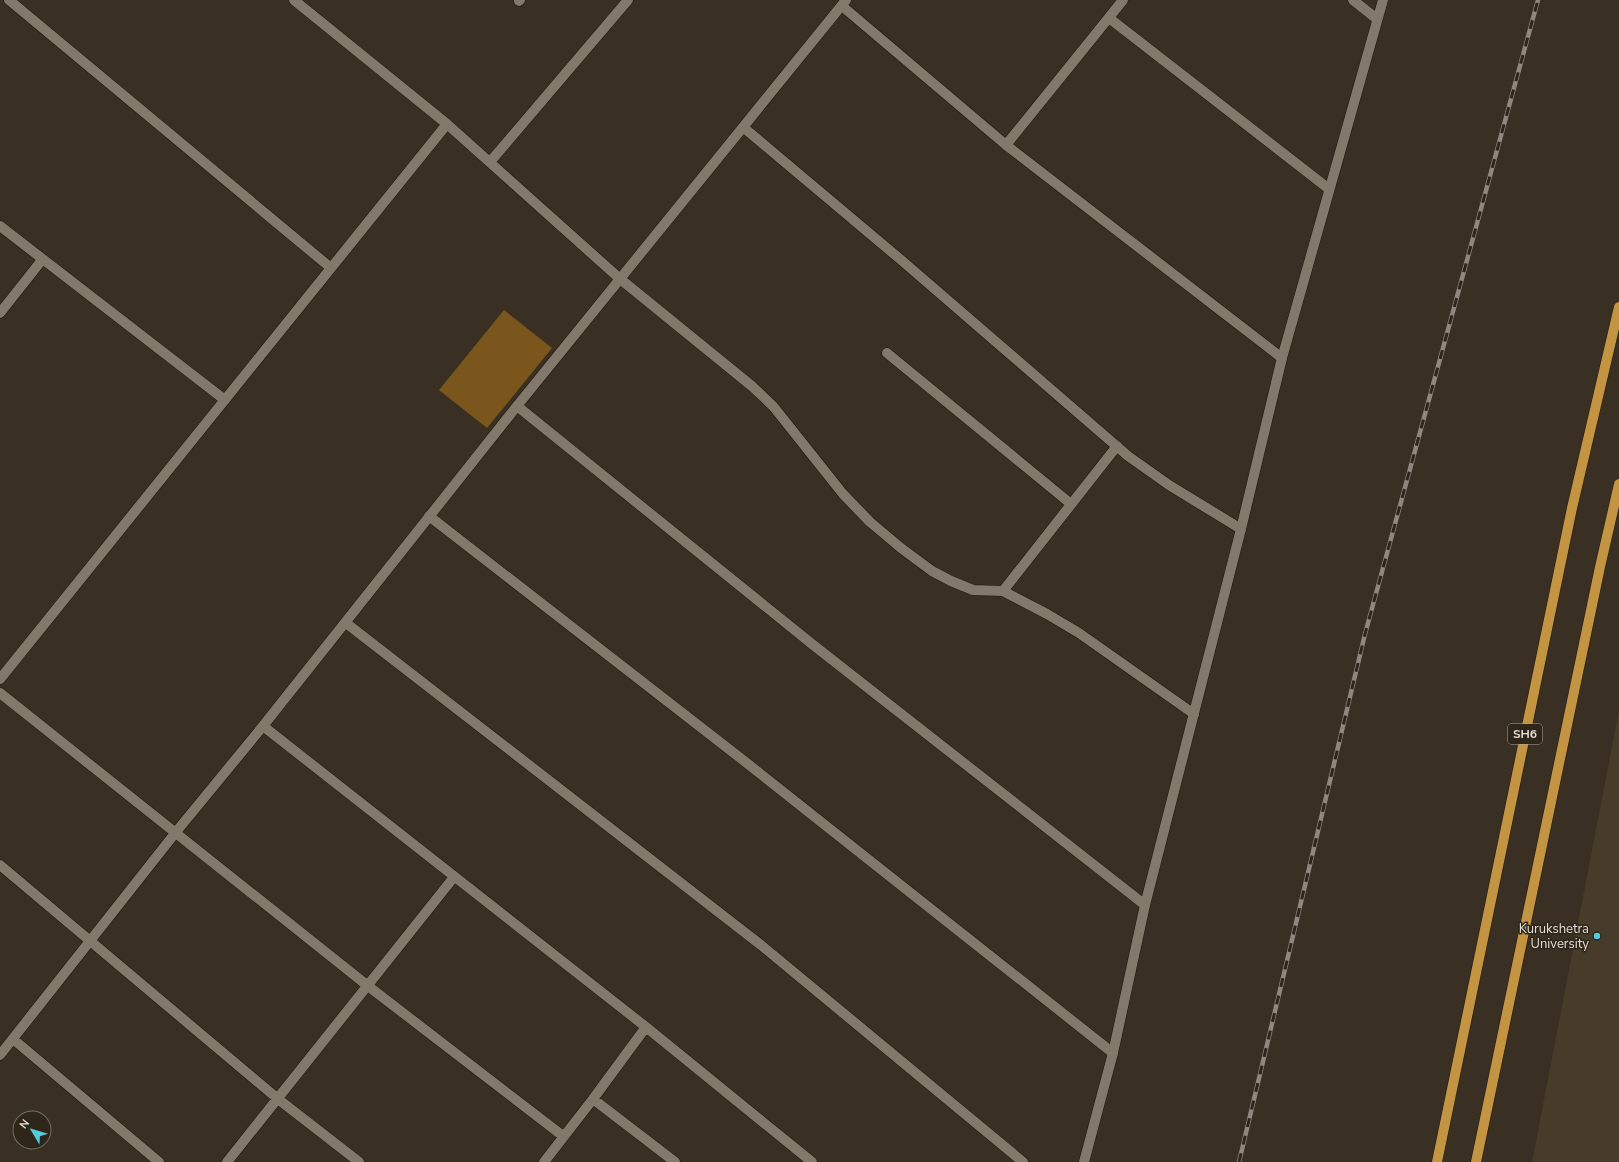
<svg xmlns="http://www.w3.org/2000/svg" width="1619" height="1162" font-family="'Nunito Sans',sans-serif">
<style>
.built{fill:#473b29}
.building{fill:#7a561c}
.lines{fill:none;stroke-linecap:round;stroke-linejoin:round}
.lane-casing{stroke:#20170c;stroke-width:11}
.street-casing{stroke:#20170c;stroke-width:11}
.secondary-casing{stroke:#20170c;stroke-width:11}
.primary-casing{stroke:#20170c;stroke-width:11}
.lane{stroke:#83796b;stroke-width:10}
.street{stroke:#83796b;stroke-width:10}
.secondary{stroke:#83796b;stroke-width:10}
.primary{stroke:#c39442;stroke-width:10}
.rail-casing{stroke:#90887e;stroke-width:4.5}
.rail{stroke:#2e261a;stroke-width:3;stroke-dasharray:9;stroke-linecap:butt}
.poi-dot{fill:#54cadd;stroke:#2e261a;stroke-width:1.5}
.labels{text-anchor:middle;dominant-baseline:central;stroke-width:3;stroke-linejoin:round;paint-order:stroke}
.shield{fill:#2e261a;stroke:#ada69d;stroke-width:1}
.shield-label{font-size:12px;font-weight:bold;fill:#e3ddd5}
.poi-label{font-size:13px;fill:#e3ddd5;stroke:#2e261a;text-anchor:end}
</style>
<rect width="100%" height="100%" fill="#393023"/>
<path class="built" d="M 1619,710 L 1619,1162 L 1532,1162 Z"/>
<path class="building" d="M 504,310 L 552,348 L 487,428 L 439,390 Z"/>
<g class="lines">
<g class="lane-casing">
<path id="lane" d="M 519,1 L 520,0"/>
</g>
<g class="street-casing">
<path id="street" d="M 9,0 L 331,268
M 294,0 L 447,124
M 1353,0 L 1377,19
M 842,6 L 1006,145 L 1282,358
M 1109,18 L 1329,189
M 743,127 L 900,259 L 1128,456 L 1169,485 L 1241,529
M 1006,145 L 1123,0
M 490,162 L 628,0
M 0,226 L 225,400
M 0,313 L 42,260
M 887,353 L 1071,504
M 517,406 L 812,644 L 1145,905
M 429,516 L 748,764 L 1113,1053
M 1003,591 L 1117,446
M 346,623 L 761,945 L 1023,1162
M 0,679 L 447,124 L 619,278 L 753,387 L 773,406 L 843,494 L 870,522 L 901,548 L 932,571 L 951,581 L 973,590 L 1003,591 L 1047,614 L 1079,633 L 1194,714
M 0,693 L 368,986 L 563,1136
M 263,726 L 646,1027 L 812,1162
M 0,865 L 278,1099 L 359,1162
M 13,1039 L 159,1162
M 0,1055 L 176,832 L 263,726 L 517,406 L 846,0
M 593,1099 L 675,1162
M 227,1162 L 454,877
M 544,1162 L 593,1099 L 646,1027"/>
</g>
<g class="secondary-casing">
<path id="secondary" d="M 1084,1162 L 1113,1053 L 1145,905 L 1241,529 L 1282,358 L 1383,0"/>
</g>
<g class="primary-casing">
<path id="primary" d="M 1437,1162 L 1572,508 L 1619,307
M 1476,1162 L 1600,567 L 1619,484"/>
</g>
<use href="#lane" class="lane"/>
<use href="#street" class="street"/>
<use href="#secondary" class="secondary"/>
<use href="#primary" class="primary"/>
<g class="rail-casing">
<path id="rail" d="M 1239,1162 L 1365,634 L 1538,0"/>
</g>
<use href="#rail" class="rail"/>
</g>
<circle class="poi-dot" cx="1597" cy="936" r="4"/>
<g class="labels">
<rect class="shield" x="1508" y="724" width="34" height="20" rx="3"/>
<g class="shield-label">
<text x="1525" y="734">SH6</text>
</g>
<g class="poi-label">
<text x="1589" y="929">Kurukshetra<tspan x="1589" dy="15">University</tspan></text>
</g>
</g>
<g transform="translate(32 1130) rotate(308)"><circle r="19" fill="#2e261a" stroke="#766f65"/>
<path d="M0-3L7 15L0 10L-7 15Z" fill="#54cadd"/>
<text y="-6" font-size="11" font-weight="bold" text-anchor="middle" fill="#e3ddd5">N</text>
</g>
</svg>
